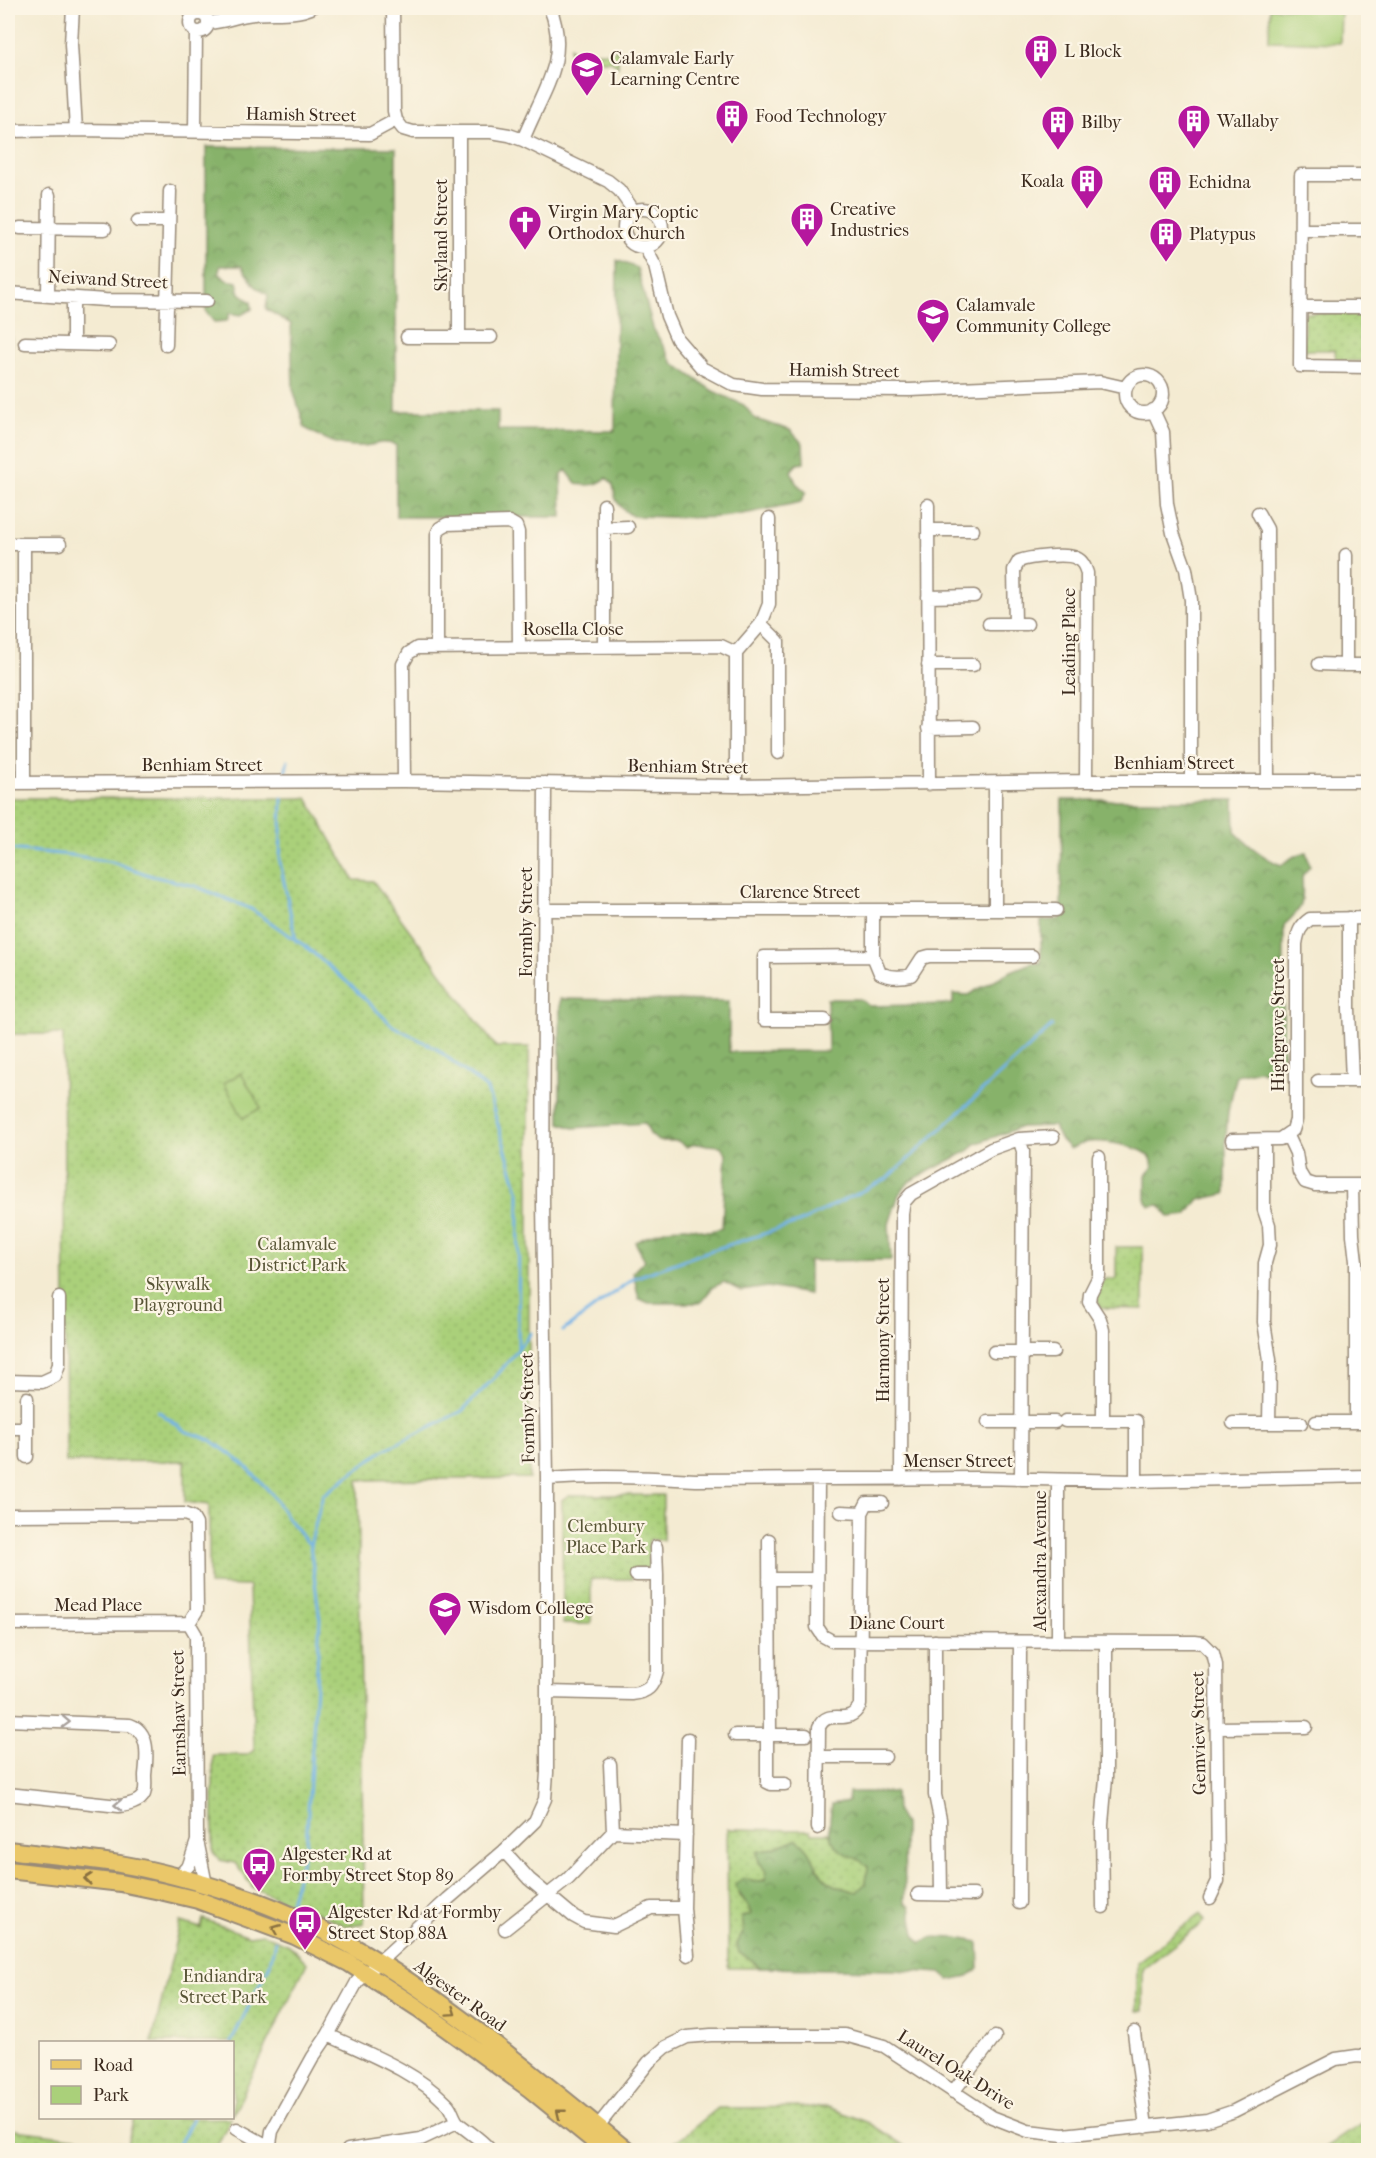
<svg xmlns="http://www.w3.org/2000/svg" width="1376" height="2158" font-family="'IM FELL French Canon',serif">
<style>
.green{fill:url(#green-dots);stroke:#727d4c;stroke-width:1.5}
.forest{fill:url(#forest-crowns);stroke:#616e44;stroke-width:1.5}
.pitch{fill:#aad07a;stroke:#727d4c;stroke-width:1.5}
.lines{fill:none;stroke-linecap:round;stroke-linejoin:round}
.stream{stroke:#72b3e7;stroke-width:3}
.minor-casing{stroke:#988a78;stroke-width:15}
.major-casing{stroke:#988a78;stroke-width:20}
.minor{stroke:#fff;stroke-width:12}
.major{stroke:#eac769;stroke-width:16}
.oneway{stroke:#a79f9a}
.oneway2{stroke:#8a7140}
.labels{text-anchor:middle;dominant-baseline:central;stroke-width:4.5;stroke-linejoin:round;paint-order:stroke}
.poi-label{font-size:18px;fill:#3b2a1e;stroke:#fcf5e5;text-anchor:start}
.street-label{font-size:18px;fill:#3b2a1e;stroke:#fcf5e5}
.park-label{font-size:18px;fill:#575435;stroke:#fcf5e5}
</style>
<defs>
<pattern id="green-dots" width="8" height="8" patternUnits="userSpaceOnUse" patternTransform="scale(1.5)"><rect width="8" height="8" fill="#aad07a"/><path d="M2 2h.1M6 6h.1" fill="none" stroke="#93b369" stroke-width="1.8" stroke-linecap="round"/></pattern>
<pattern id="forest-crowns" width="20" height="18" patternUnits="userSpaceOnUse" patternTransform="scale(1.5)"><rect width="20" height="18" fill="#87b26a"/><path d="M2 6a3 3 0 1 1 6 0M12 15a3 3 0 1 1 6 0" fill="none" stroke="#709157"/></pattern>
</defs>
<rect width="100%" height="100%" fill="#fcf5e5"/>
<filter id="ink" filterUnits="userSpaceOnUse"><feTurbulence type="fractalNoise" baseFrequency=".0167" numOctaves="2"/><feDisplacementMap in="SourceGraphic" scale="12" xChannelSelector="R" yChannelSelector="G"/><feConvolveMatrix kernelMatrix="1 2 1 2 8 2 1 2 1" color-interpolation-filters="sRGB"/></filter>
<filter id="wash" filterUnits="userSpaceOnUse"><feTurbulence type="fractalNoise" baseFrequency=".008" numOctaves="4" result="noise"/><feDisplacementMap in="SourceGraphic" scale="24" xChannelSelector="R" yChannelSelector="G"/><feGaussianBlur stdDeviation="1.35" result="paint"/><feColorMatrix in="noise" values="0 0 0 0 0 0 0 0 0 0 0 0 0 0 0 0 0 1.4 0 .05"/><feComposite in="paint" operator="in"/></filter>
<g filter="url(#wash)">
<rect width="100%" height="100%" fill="#f4ebd2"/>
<path class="green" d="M 570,47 L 575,53 L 612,52 L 618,48 L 618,67 L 612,61 L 575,61 L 570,68 Z
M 8,305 L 11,305 L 11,430 L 8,430 Z
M 1304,313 L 1368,313 L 1368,361 L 1336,361 L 1335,350 L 1304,350 Z
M 8,798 L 307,798 L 354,880 L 373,881 L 496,1047 L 529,1047 L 529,1478 L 358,1480 L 364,1923 L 346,1926 L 314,1911 L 304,1910 L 253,1888 L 235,1863 L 220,1860 L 213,1852 L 213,1755 L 247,1755 L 254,1750 L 249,1586 L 209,1585 L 209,1505 L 185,1502 L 185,1461 L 66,1462 L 63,1034 L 8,1034 Z
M 1116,1247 L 1143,1247 L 1143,1309 L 1101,1308 C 1094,1297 1096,1288 1105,1279 L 1116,1279 Z
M 569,1495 L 663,1495 L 663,1540 L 649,1540 L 649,1568 L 632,1569 L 632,1579 L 591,1579 L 591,1624 L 563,1624 L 562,1500 Z
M 727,1829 L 811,1830 L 812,1833 L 829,1833 L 839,1849 L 861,1860 L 868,1867 L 866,1883 L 857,1892 C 845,1889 830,1886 822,1875 C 811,1860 814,1851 797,1839 L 774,1848 L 757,1852 L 759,1862 L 767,1871 L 765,1880 L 754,1882 L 738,1894 L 749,1905 L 751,1915 L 743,1917 L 744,1931 L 737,1944 L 759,1968 L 728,1968 Z
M 1200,1914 L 1205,1921 L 1143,1969 L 1143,2011 L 1137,2011 L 1137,1962 Z
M 203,1919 L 249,1936 L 263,1934 L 289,1945 L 307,1963 L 233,2115 L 232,2042 L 152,2042 L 180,1922 L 201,1928 Z
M 828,2107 L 869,2123 L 911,2150 L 662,2150 L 686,2134 L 718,2108 Z
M 134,2118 L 231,2118 L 215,2150 L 8,2150 L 8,2129 L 127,2144 Z
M 1368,2121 L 1368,2150 L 1322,2150 L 1349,2132 Z"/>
<path class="forest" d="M 206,147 L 396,148 L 396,411 L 498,411 L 498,430 L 615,431 L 617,260 L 637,268 L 653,328 L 673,363 L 713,391 L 744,405 L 755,419 L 790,430 L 803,444 L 804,463 L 797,464 L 791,471 L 796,483 L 806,492 L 801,502 C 777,507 754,513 729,516 C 698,520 663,516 632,516 C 625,511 617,505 615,496 C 613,486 615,486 607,478 C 596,485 589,487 576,483 L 566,470 L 561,475 L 562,517 L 396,517 L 396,445 C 378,440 379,445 363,446 C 337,447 327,440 305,428 L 293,389 L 291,324 L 266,309 L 268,295 L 255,286 L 241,266 L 220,266 L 219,273 L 226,280 L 237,282 L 240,293 L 251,302 L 252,309 L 241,315 L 230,313 L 227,321 L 214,322 L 206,312 Z
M 1062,800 L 1234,800 L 1235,832 C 1249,846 1263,858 1281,865 L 1293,857 L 1306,852 L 1310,866 L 1302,876 C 1303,904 1305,906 1284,925 L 1283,1062 L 1275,1076 L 1259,1070 L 1237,1075 L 1228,1111 L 1226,1136 L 1226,1194 L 1198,1200 L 1187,1215 L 1169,1217 L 1160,1205 L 1150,1206 L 1146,1201 L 1146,1175 L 1153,1167 C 1152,1164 1152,1161 1151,1158 C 1144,1146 1101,1140 1088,1142 C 1082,1143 1075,1147 1070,1149 L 1061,1140 L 1053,1126 L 1021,1127 L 975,1144 L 970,1150 L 910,1181 L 899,1194 L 889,1224 L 891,1260 L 809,1261 L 809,1294 L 768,1287 L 741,1291 L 724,1282 L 713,1287 L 700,1303 L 649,1303 L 639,1299 L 633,1272 L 645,1260 L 635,1242 C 651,1235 667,1227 685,1227 C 704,1228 700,1235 722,1228 L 726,1154 L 721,1146 L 695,1144 L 686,1147 L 678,1141 L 658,1141 L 650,1134 L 645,1123 L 573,1128 L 560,1123 L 560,999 L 729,1001 L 729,1052 L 828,1051 L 827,999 L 860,999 L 869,1006 L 953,1004 L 953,994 L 968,995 L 1009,972 L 1031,963 L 1041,963 L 1041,921 L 1061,919 Z
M 849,1792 L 895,1792 L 896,1810 L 904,1824 L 905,1903 L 910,1906 L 915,1934 L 921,1943 L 931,1937 L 957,1938 L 978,1942 L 979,1968 L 968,1976 L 949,1980 L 941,1973 L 895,1970 L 759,1968 L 753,1960 L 739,1953 L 737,1944 L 744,1931 L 742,1917 L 751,1914 C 748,1902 739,1896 735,1884 L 743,1878 L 754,1882 L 765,1880 L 767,1871 L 759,1862 L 757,1852 L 774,1848 L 797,1839 C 814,1851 811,1860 822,1875 C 830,1886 845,1889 857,1892 L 866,1883 L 868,1867 C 859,1857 848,1857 839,1849 C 825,1837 830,1820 832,1804 L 848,1801 Z"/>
<path class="pitch" d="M 1270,8 L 1341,8 L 1340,43 L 1269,41 Z
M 241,1073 L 261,1108 L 243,1118 L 224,1083 Z"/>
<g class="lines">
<path class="stream" d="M 285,773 L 288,760
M 282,798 L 280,862 L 296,941
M 8,849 L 71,855 L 112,862 L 152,876 L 195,886 L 251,909 L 305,946 L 346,981 L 393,1026 L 437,1049 L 487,1089 L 519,1193 L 518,1347
M 563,1331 L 634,1278 L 703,1253 L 798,1223 L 888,1178 L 1052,1026
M 158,1411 L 185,1431 L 211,1440 L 245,1465 L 271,1493 L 288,1519 L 309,1544
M 290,1903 L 306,1845 L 320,1620 L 310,1545 L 323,1495 L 382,1451 L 462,1411 L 499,1373 L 531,1333
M 231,2042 L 270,1964 L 275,1941
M 176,2150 L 193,2118
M 1363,2150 L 1368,2146"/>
</g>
</g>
<g filter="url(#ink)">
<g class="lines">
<g class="minor-casing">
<path id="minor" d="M 73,8 L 71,44 L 76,130
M 393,8 L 394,111 L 396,120
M190 23a9 9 0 1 1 18 0a9 9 0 1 1-18 0Z
M 208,23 C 224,22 239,15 254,14 C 273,12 294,15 311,8
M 8,131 L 76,130 L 370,134 L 396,120 L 403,129 L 413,132 L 491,132 L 509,135 L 523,140 L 608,181 L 619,190 L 634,211
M 195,131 L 196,32
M 523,140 C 541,93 571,60 550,8
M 1368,175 L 1301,175 L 1300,366 L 1368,367
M624 228a19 19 0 1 1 38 0a19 19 0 1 1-38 0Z
M 138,221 L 168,221
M 20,228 L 105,229
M 1301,230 L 1368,230
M 645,247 L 655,266 L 667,316 L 677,339 L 702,368 L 734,385 L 762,389 L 910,390 L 1100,382 L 1126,388
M 8,293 L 105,300 L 207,301
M 48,296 L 49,195
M 1300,307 L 1368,307
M 407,337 L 491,337
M 459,337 L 459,132
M 25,343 L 109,345
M 73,344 L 73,298
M 166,345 L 170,191
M1125 394a19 19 0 1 1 38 0a19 19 0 1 1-38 0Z
M 1153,410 L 1163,432 L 1167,504 L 1173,533 L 1186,569 L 1191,600 L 1191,781
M 604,505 L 604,647
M 928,505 L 929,784
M 1258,513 L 1267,529 L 1268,781
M 604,528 L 628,527
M 928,530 L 973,530
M 8,544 L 60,544
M 1346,555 L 1346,665 L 1368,665
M 928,597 L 974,596
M 761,624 L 778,641 L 778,753
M 989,624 L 1027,624
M 1015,624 L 1014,570 L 1019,561 C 1029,557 1067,553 1076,558 C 1083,561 1085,567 1087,573 L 1086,781
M 437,648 L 437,534 L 440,528 L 447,524 L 509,522 L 516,526 L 518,532 L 519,647
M 736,653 L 761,624 L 769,604 L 769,519
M 1319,664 L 1346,665
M 928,665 L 973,665
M 928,728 L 973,727
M 404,781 L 403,664 L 409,653 L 417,648 L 721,646 L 736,653
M 8,783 L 404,781 L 736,786 L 1086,781 L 1368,781
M 24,783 L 24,544
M 736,786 L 736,653
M 544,910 L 1056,910
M 873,910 L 873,956 L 880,973 C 891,978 900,978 911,975 L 922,958 L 929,956 L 1032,956
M 995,910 L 995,783
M 1349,918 L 1349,1009 L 1352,1081
M 825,1020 L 764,1020 L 764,957 L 873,956
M 1318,1081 L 1368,1081
M 1288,1136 L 1296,1153 L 1299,1172 L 1305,1182 L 1315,1185 L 1368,1185
M 1019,1139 L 1023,1151 L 1021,1479
M 1232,1140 L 1280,1139 L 1293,1130 L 1296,1120 L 1296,944 C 1298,932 1300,926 1310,919 L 1368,918
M 1264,1140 L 1264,1210 L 1269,1225 L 1270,1245 L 1265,1263 L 1264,1322 L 1270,1360 L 1269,1423
M 1099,1157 L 1099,1276 L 1090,1294 L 1089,1302 L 1100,1319 L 1103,1330 L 1103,1421 L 1136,1421 L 1136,1481
M 1352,1185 L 1353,1235 L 1356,1261 L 1356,1422
M 994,1352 L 1053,1352
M 8,1381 L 42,1382 L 55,1376 L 59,1364 L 59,1298
M 1065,1421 L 1103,1421
M 988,1422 L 1055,1422
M 1316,1422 L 1368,1422
M 1233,1423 L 1301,1423
M 8,1428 L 27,1428
M 27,1457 L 27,1398
M 547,1479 C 597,1475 646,1477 696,1480 L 978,1478 L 1136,1481 L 1368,1476
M 901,1479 L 902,1213 L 904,1202 L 911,1194 L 991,1149 L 1019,1139 L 1053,1137
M 818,1480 L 817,1627 L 823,1636 L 832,1641 L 1195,1642 L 1203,1643 L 1213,1653 L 1216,1665 L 1218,1881 L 1210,1898
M 1058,1480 L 1058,1642
M 841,1512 L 862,1513
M 8,1515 L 184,1514 L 192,1517 L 196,1524 L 197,1610 L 189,1623 L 196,1635 L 197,1841 L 189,1865 L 178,1877
M 769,1540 L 770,1735
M 636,1575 L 657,1575 L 656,1547
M 769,1579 L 817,1579
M 8,1624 L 189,1623
M 935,1641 L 935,1795 L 940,1819 L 941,1894
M 547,1692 L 632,1694 C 648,1692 653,1687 657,1671 L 657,1575
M 8,1720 L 130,1725 C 150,1732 147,1757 145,1775 C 145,1780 146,1789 144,1794 C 140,1803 127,1805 119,1806 L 8,1794
M 1218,1728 L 1306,1727
M 735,1735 L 806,1735
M 767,1735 L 767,1782 L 771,1784 L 785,1784
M 818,1757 L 885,1757
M 818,1828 L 819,1727 C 829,1706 848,1729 860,1705 L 862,1513 L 867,1503 L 882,1503
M 613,1832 L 686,1835
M 198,1845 L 206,1885
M 504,1851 L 529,1879 L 573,1916 L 584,1922 L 614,1926 L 651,1908 L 684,1908
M 918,1894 L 974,1895
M 1019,1903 L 1020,1642
M 1103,1907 L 1102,1824 L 1106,1778 L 1106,1642
M 505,1929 L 568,1879 L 613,1832 L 610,1764
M 688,1955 L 684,1908 L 688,1739
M 1134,2032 L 1146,2127
M 328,2035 C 369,2054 415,2071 447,2104 C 453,2110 453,2119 459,2124 C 470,2133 481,2139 490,2150
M 953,2092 L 995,2037
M 237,2129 L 268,2146
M 594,2131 L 649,2062 L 666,2047 L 687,2037 L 711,2035 L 845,2035 L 884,2046 L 992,2117 L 1028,2131 L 1063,2135 L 1207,2120 L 1234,2111 L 1336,2059 L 1357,2056 L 1368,2057
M 269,2150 L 272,2131 L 313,2057 L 328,2035 L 357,1982 L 448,1899 L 504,1851 L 535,1821 L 545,1799 L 547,1773 L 547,1479 L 543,1203 L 545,783
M 348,2150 L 421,2139 L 457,2122"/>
</g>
<g class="major-casing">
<path id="major" d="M 8,1850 C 45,1855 83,1858 120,1864 C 160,1871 200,1882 239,1895 C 340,1928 427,1991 510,2056 C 549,2087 588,2118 626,2150
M 8,1870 L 121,1883 L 160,1891 L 198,1900 L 295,1936 L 349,1963 L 418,2008 L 530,2089 L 605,2150"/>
</g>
<use href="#minor" class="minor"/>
<use href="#major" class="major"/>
</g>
<defs><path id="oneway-chevron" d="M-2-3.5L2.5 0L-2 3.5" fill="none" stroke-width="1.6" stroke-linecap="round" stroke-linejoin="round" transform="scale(1.5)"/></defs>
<g class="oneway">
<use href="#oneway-chevron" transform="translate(66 1722) rotate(2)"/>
<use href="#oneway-chevron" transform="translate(118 1805) rotate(179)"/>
</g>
<g class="oneway2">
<use href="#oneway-chevron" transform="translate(88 1879) rotate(-174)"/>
<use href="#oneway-chevron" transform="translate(276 1929) rotate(-158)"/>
<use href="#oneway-chevron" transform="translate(452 2012) rotate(35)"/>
<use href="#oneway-chevron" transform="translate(560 2113) rotate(-141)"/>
</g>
</g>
<defs>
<g id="building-pin" transform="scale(1.725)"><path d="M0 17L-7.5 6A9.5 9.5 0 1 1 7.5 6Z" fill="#b5179e" stroke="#fcf5e5"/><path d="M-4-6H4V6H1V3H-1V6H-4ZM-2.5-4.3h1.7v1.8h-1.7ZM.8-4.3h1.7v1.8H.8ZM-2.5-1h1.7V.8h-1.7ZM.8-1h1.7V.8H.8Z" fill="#fff"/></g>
<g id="school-pin" transform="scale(1.725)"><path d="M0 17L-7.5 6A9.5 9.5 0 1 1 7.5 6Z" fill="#b5179e" stroke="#fcf5e5"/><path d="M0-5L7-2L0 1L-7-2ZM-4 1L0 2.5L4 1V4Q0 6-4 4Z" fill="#fff"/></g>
<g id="church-pin" transform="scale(1.725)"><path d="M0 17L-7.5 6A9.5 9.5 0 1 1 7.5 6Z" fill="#b5179e" stroke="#fcf5e5"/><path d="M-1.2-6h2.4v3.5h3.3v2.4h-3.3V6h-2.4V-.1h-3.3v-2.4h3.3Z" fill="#fff"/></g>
<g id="bus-pin" transform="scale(1.725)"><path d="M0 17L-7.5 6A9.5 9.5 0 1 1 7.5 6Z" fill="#b5179e" stroke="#fcf5e5"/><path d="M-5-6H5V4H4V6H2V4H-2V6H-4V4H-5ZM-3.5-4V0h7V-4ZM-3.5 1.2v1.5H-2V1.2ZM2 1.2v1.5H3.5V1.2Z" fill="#fff"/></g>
</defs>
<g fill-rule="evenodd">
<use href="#building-pin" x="1041" y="51"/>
<use href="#school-pin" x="587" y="68"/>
<use href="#building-pin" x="732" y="116"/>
<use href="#building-pin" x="1194" y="121"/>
<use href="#building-pin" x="1058" y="122"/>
<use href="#building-pin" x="1087" y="181"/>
<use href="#building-pin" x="1165" y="182"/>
<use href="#building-pin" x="807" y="219"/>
<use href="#church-pin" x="525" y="222"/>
<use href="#building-pin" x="1166" y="234"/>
<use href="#school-pin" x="933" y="315"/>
<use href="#school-pin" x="445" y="1608"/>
<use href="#bus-pin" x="259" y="1864"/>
<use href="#bus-pin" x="305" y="1922"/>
</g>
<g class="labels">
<g class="poi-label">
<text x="1064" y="51">L Block</text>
<text x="610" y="58">Calamvale Early<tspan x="610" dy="21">Learning Centre</tspan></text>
<text x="755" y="116">Food Technology</text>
<text x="1217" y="121">Wallaby</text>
<text x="1081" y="122">Bilby</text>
<text x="1064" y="181" text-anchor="end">Koala</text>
<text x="1188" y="182">Echidna</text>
<text x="830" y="209">Creative<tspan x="830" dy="21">Industries</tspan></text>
<text x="548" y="212">Virgin Mary Coptic<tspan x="548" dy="21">Orthodox Church</tspan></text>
<text x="1189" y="234">Platypus</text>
<text x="956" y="305">Calamvale<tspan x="956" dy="21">Community College</tspan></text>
<text x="468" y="1608">Wisdom College</text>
<text x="282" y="1854">Algester Rd at<tspan x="282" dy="21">Formby Street Stop 89</tspan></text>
<text x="328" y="1912">Algester Rd at Formby<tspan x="328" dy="21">Street Stop 88A</tspan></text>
</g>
<g class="street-label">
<text transform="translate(301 115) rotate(1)">Hamish Street</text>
<text transform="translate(441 235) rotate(-90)">Skyland Street</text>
<text transform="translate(108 280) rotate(3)">Neiwand Street</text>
<text transform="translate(844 371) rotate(1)">Hamish Street</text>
<text x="573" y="629">Rosella Close</text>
<text transform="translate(1069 642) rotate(-90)">Leading Place</text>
<text x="1174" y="763">Benhiam Street</text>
<text x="202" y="765">Benhiam Street</text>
<text transform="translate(688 767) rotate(1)">Benhiam Street</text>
<text x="800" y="892">Clarence Street</text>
<text transform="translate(526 922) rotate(-90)">Formby Street</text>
<text transform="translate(1278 1025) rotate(-90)">Highgrove Street</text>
<text transform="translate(883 1340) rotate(-90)">Harmony Street</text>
<text transform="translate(528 1408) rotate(-91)">Formby Street</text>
<text x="958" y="1461">Menser Street</text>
<text transform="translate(1040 1561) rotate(-90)">Alexandra Avenue</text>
<text x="98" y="1605">Mead Place</text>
<text x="897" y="1623">Diane Court</text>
<text transform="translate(179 1713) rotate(-91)">Earnshaw Street</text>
<text transform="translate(1199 1733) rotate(-91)">Gemview Street</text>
<text transform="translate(460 1996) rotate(36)">Algester Road</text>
<text transform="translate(956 2070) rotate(32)">Laurel Oak Drive</text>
</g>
<g class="park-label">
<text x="297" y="1244">Calamvale<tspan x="297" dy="21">District Park</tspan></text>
<text x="178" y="1284">Skywalk<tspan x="178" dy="21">Playground</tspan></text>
<text x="606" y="1526">Clembury<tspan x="606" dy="21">Place Park</tspan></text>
<text x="223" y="1976">Endiandra<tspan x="223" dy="21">Street Park</tspan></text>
</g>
</g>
<rect width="1376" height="2158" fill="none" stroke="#fcf5e5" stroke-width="30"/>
<rect x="39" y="2041" width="195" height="78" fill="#fcf5e5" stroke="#afa495" stroke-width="1.5"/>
<rect x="51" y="2060" width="30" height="9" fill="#eac769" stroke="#afa495" stroke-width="1.5"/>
<text x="93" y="2071" font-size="18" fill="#3b2a1e">Road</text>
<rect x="51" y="2086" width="30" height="18" fill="#aad07a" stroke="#afa495" stroke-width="1.5"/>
<text x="93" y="2101" font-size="18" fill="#3b2a1e">Park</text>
</svg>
